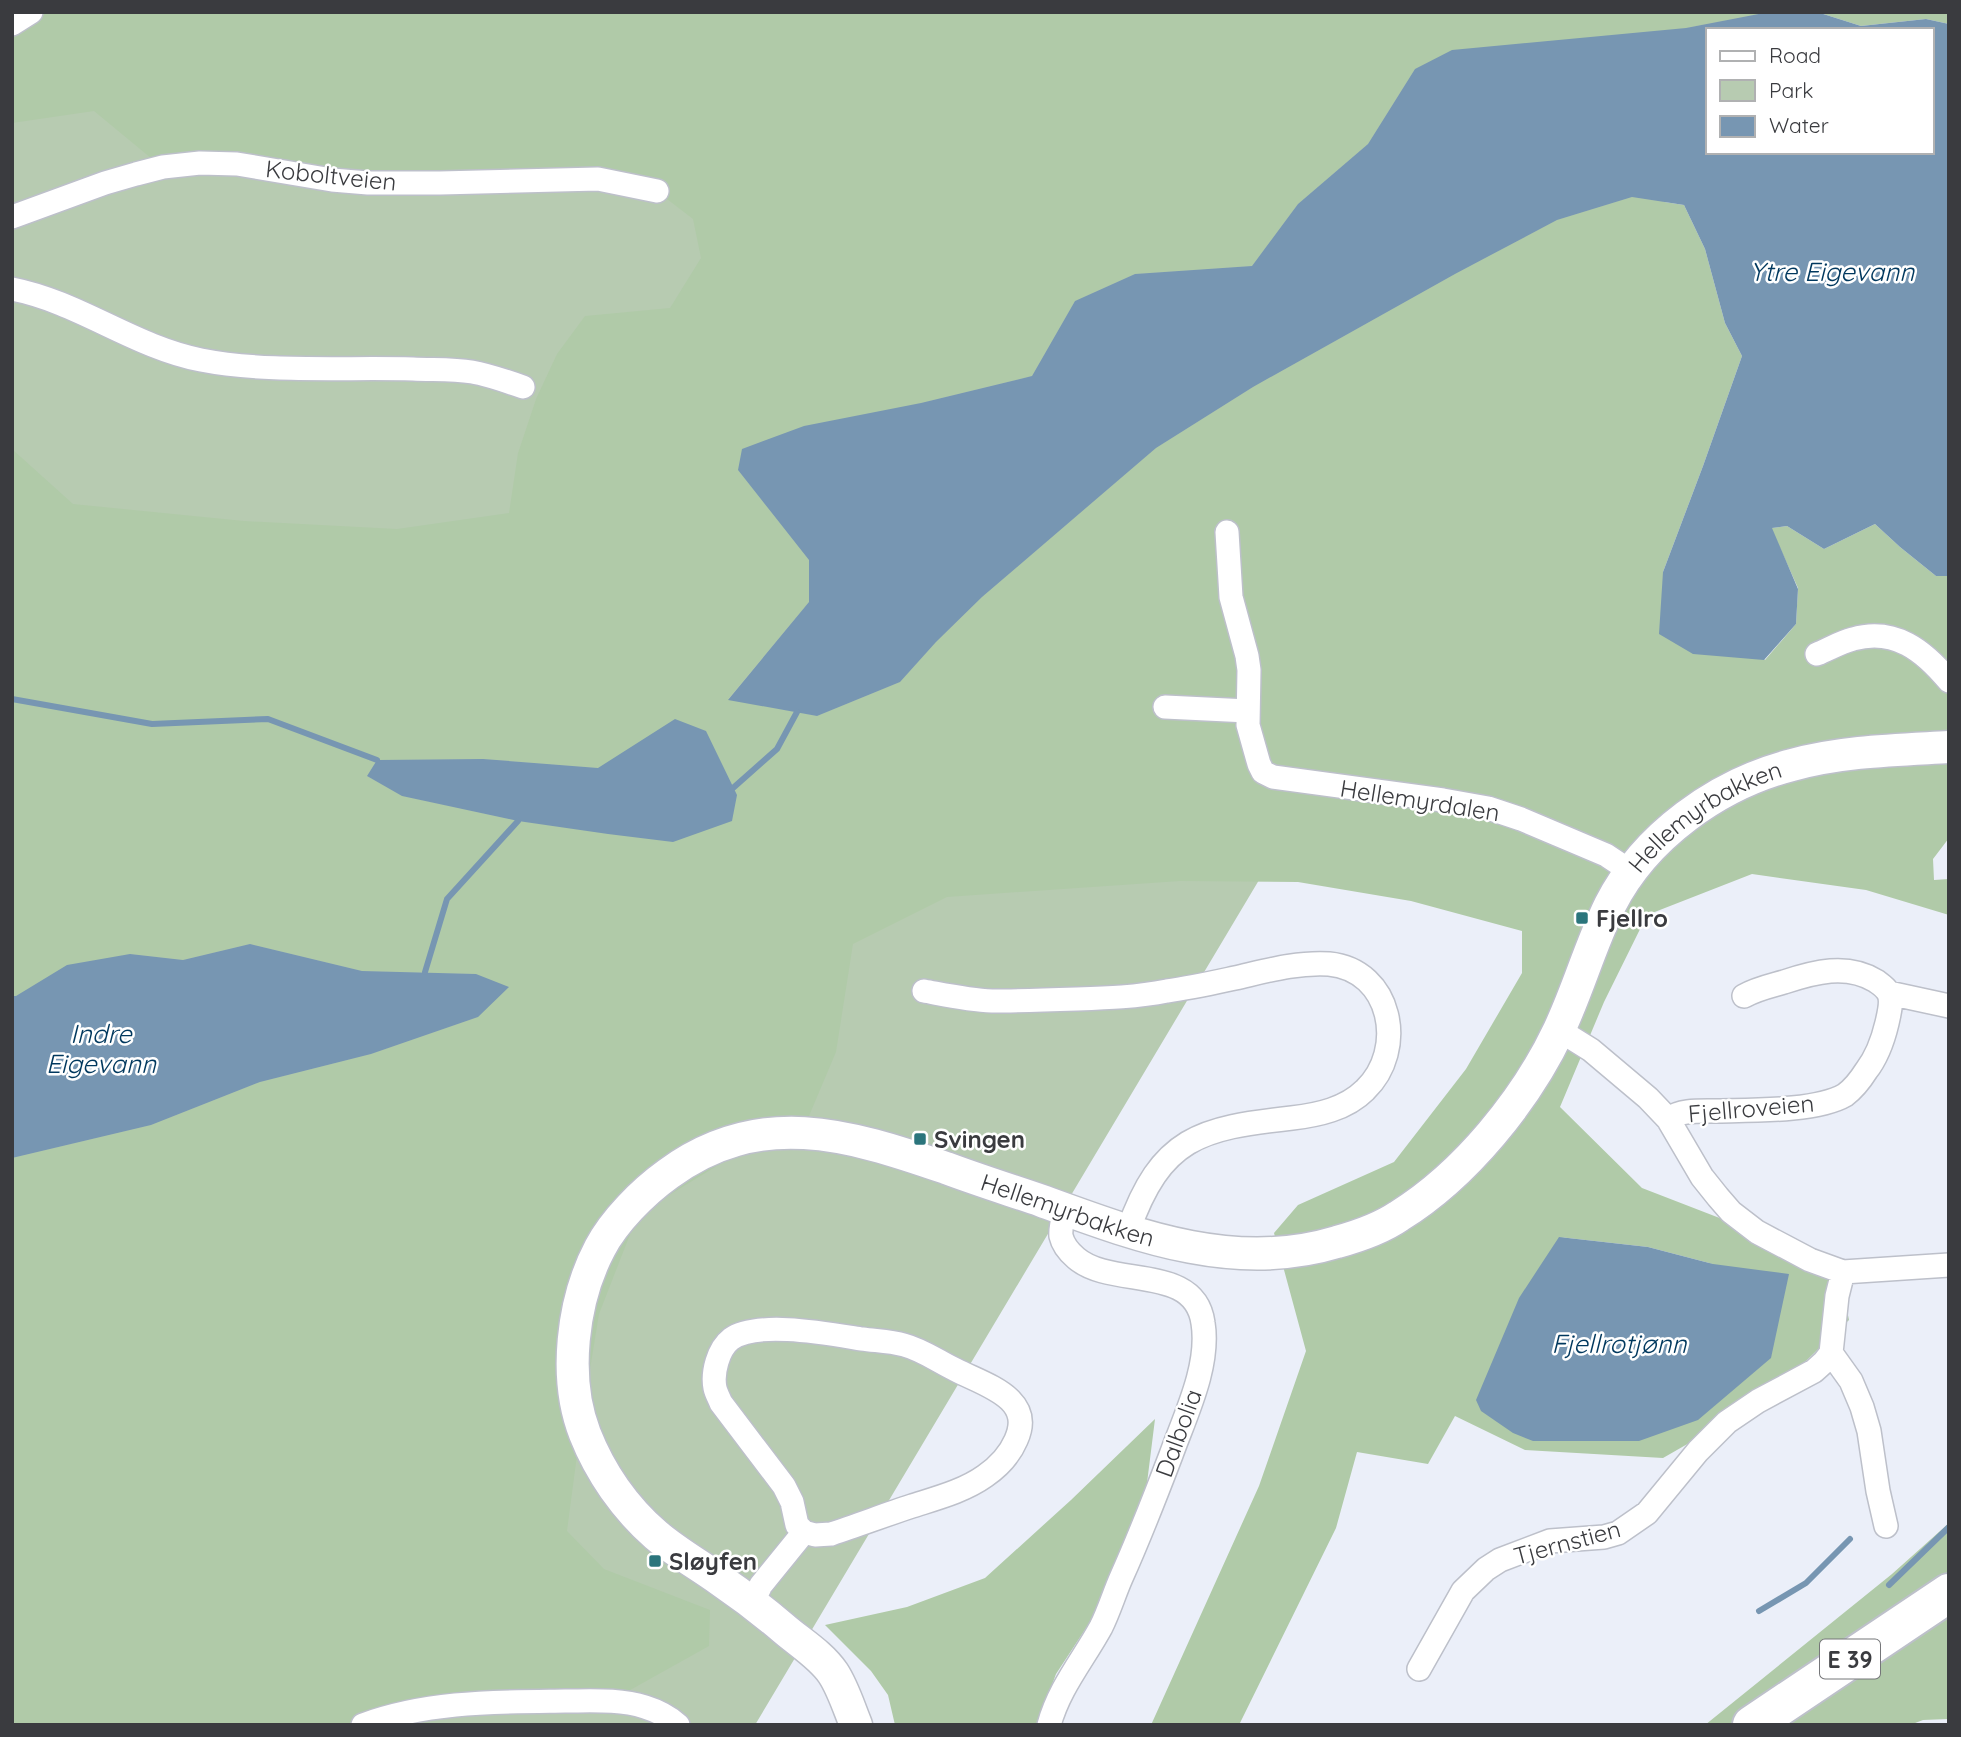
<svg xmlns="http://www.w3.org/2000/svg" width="1961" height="1737" font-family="Quicksand,sans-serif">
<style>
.green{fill:#b7cbb1}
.forest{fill:#b0caa8;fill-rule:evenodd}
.water{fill:#7796b2;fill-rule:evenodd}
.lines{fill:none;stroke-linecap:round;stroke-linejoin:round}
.stream{stroke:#7796b2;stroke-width:6}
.street-casing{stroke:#bdc0ca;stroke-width:26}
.secondary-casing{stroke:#bdc0ca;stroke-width:35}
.highway-casing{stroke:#bdc0ca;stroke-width:42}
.street{stroke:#fff;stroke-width:23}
.secondary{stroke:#fff;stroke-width:32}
.highway{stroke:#fff;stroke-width:38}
.poi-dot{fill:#2b757c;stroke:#fff;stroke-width:2.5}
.labels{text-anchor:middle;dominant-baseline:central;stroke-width:5;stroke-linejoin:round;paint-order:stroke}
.shield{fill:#fff;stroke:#757679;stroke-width:2}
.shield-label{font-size:23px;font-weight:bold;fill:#3a3b3f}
.street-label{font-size:24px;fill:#3a3b3f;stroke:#fff}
.poi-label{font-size:24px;font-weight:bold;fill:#3a3b3f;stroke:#fff;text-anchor:start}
.water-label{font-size:26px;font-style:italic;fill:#00385e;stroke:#fff}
</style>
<rect width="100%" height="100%" fill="#ebeff9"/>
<path class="green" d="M 12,12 L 1777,12 L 1707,30 L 1707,129 L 755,1725 L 12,1725 Z"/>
<path class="forest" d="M 12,12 L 1769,12 L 1686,28 L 1415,69 L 1368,144 L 1298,204 L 1252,266 L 1135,274 L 1075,301 L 1032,376 L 921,403 L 738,470 L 809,560 L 809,602 L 728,699 L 817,716 L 900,682 L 936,642 L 982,597 L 1156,448 L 1253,387 L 1455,274 L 1557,220 L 1632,197 L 1684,205 L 1705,249 L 1725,323 L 1742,356 L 1703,466 L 1663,572 L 1765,660 L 1796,624 L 1798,588 L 1771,528 L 1787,526 L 1824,549 L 1875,524 L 1900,547 L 1936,576 L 1949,576 L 1949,838 L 1933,859 L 1934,880 L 1949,879 L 1949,915 L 1866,890 L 1752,874 L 1647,915 L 1604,1002 L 1560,1107 L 1642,1188 L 1748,1229 L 1839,1270 L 1849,1320 L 1766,1399 L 1663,1458 L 1525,1450 L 1455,1416 L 1428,1464 L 1357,1452 L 1336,1528 L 1239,1725 L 1151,1725 L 1259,1486 L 1306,1351 L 1274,1233 L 1298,1205 L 1394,1162 L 1466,1069 L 1522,973 L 1522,931 L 1411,901 L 1298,882 L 1180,881 L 947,897 L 853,944 L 836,1052 L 806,1123 L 725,1161 L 638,1214 L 599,1314 L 581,1425 L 567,1531 L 604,1569 L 710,1610 L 709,1646 L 623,1694 L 510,1700 L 393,1725 L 12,1725 L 12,1158 L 151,1125 L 260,1082 L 371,1054 L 478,1017 L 476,974 L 362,971 L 250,944 L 183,960 L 130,954 L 16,996 L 12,996 L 12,449 L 73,504 L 244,521 L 397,529 L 509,513 L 518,453 L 536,399 L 557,354 L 585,316 L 670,308 L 701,258 L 693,219 L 650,186 L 452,174 L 296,167 L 163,168 L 94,111 L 12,123 ZM 483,759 L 598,768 L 733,788 L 737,795 L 673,842 L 518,821 L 403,796 L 367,776 L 377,760 ZM 1559,1237 L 1648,1247 L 1713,1264 Z
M 1817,12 L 1949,12 L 1949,24 L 1926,19 L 1861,26 Z
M 1155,1419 L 1147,1483 L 1109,1593 L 1056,1674 L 1037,1725 L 895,1725 L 888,1695 L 871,1671 L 825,1625 L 907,1607 L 985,1578 L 1071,1500 Z
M 1949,1523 L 1949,1719 L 1923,1720 L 1910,1725 L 1705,1725 L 1892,1574 Z"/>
<path class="water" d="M 1769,12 L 1817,12 L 1861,26 L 1926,19 L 1949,24 L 1949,576 L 1936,576 L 1900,547 L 1875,524 L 1824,549 L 1787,526 L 1772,528 L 1798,589 L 1796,624 L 1764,660 L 1693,654 L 1659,634 L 1663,572 L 1703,466 L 1742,356 L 1725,323 L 1705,249 L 1684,205 L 1632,197 L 1557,220 L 1455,274 L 1253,387 L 1156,448 L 982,597 L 936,642 L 900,682 L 817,716 L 728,700 L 809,602 L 809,560 L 738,470 L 742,449 L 804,426 L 921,403 L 1032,376 L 1075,301 L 1135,274 L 1252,266 L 1298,204 L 1368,144 L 1415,69 L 1452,50 L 1686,28 ZM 1707,30 L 1931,30 L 1931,152 L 1707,152 Z
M 675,719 L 706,731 L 737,795 L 732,821 L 673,842 L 608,834 L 518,821 L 402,796 L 367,776 L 377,760 L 483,759 L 598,768 Z
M 250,944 L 362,971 L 476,974 L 509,987 L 478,1017 L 371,1054 L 260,1082 L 151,1125 L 12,1158 L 12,996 L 16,996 L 67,965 L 130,954 L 183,960 Z
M 1559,1237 L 1648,1247 L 1713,1264 L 1789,1274 L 1771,1358 L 1698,1420 L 1639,1441 L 1533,1441 L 1513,1433 L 1481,1411 L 1476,1400 L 1519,1298 Z"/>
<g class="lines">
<path class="stream" d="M 12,699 L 152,724 L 268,719 L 377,760
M 733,788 L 777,749 L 797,712
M 425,972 L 447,899 L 518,821
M 1889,1585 L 1949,1527
M 1759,1611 L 1806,1583 L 1850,1539"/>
<g class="street-casing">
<path id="street" d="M 12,24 L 31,12
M 12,217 L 105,183 L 136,174 L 163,167 L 200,163 L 237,164 L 332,180 L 368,183 L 440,183 L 598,179 L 657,191
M 12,289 C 79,302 134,347 201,360 C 267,373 346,367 413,369 C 433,370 453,369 472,372 C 489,375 506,381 523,387
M 1227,532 L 1231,597 L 1247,656 L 1249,670 L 1248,725 L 1259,764 L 1263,772 L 1273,777 L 1443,800 L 1488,808 L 1521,819 L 1606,855 L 1630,871
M 1817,654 C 1829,649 1841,642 1853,639 C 1895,627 1924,651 1949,681
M 1165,707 L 1248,711
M 924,991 C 946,995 969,1000 992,1001 C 1020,1001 1049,1000 1077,999 C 1107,998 1137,997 1167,991 C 1190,988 1212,983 1235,978 C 1266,971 1297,962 1329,964 C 1392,970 1407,1050 1365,1090 C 1346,1109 1318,1115 1292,1118 C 1200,1128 1161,1137 1128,1231
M 1889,993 L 1949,1006
M 1559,1030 L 1591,1050 L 1648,1098 L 1668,1119 L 1702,1177 L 1718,1197 L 1731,1212 L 1757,1232 L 1810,1260 L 1843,1272 L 1949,1265
M 1668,1119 C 1681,1110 1698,1111 1714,1111 C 1748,1110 1816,1112 1845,1095 C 1853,1089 1861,1079 1866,1071 C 1877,1057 1883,1040 1887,1023 C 1889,1014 1893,1000 1888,992 C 1885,987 1880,984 1876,981 C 1847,963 1814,972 1784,982 C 1770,986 1756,989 1744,996
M 1831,1353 L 1851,1381 L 1862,1407 L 1869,1431 L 1878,1491 L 1886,1526
M 752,1603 L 761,1585 L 804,1532 L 815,1535 L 831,1534 C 858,1525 885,1515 912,1506 C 937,1498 964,1491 985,1476 C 998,1467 1010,1454 1016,1440 C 1035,1398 985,1385 956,1370 C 939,1362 923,1350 904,1345 C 890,1341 876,1341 862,1339 C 830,1334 757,1320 731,1339 C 718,1349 712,1373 715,1388 C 716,1393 719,1398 721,1403 L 784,1486 L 792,1502 L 797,1525 L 804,1532
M 1419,1669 L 1463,1591 L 1486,1569 L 1500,1560 L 1550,1541 L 1604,1537 L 1618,1533 L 1647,1513 L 1698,1451 L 1727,1422 L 1758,1401 L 1814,1371 L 1824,1362 L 1831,1353 L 1837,1296 L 1843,1272
M 363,1725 C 428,1701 497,1702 565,1701 C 591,1701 620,1699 645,1707 C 658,1711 668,1716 678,1725
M 1049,1725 C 1059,1688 1083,1660 1101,1627 C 1109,1611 1114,1594 1121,1578 C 1139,1538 1155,1497 1171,1455 C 1185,1416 1210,1366 1203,1323 C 1195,1263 1112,1289 1076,1258 C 1069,1252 1063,1245 1061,1236 C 1060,1228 1063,1218 1065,1210"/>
</g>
<g class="secondary-casing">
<g id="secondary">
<path id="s1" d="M 856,1725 C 849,1708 843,1688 833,1673 C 821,1655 799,1642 783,1628 C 763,1611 742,1595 720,1580 C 699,1565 676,1552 656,1535 C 625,1508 600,1472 585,1434 C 563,1378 572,1301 600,1248 C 614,1221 643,1192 668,1174 C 759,1107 848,1134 946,1168 C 978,1180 1010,1190 1042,1201 C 1138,1236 1235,1273 1337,1242 C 1359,1236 1380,1229 1399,1216 C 1465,1175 1526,1100 1559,1030 C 1578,990 1590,946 1610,905 C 1645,836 1718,784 1792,765 C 1843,751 1897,750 1949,747"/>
</g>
</g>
<g class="highway-casing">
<path id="highway" d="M 1752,1725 L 1949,1593"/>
</g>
<use href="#street" class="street"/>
<use href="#secondary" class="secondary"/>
<use href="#highway" class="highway"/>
</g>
<g class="poi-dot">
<rect x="1575" y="911" width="14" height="14" rx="3.5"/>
<rect x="913" y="1132" width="14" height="14" rx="3.5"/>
<rect x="648" y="1554" width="14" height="14" rx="3.5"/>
</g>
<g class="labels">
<rect class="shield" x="1820" y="1639.5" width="60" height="39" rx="5"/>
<g class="shield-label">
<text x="1850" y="1659">E 39</text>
</g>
<g class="street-label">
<text transform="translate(331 175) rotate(6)">Koboltveien</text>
<text transform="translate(1420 800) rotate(9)">Hellemyrdalen</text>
<text stroke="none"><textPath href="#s1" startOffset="1981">Hellemyrbakken</textPath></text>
<text transform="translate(1751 1108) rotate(-5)">Fjellroveien</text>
<text stroke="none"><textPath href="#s1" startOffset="1120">Hellemyrbakken</textPath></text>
<text transform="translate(1178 1433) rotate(-70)">Dalbolia</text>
<text transform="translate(1567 1542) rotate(-15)">Tjernstien</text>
</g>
<g class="poi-label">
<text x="1596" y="918">Fjellro</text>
<text x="934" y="1139">Svingen</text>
<text x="669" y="1561">Sløyfen</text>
</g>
<g class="water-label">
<text x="1832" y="271">Ytre Eigevann</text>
<text x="101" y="1033">Indre<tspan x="101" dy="30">Eigevann</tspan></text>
<text x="1619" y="1343">Fjellrotjønn</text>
</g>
</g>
<rect width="1961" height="1737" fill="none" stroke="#3a3b3f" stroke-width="28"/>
<rect x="1706" y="28" width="228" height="126" fill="#ffffff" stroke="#b0b1b2" stroke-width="2"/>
<rect x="1720" y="51" width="35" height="10" fill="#ffffff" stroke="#b0b1b2" stroke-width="2"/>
<text x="1769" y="63" font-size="21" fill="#3a3b3f">Road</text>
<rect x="1720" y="80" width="35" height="21" fill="#b7cbb1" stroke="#b0b1b2" stroke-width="2"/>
<text x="1769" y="98" font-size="21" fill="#3a3b3f">Park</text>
<rect x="1720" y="116" width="35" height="21" fill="#7796b2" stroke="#b0b1b2" stroke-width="2"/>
<text x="1769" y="133" font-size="21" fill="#3a3b3f">Water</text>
</svg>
